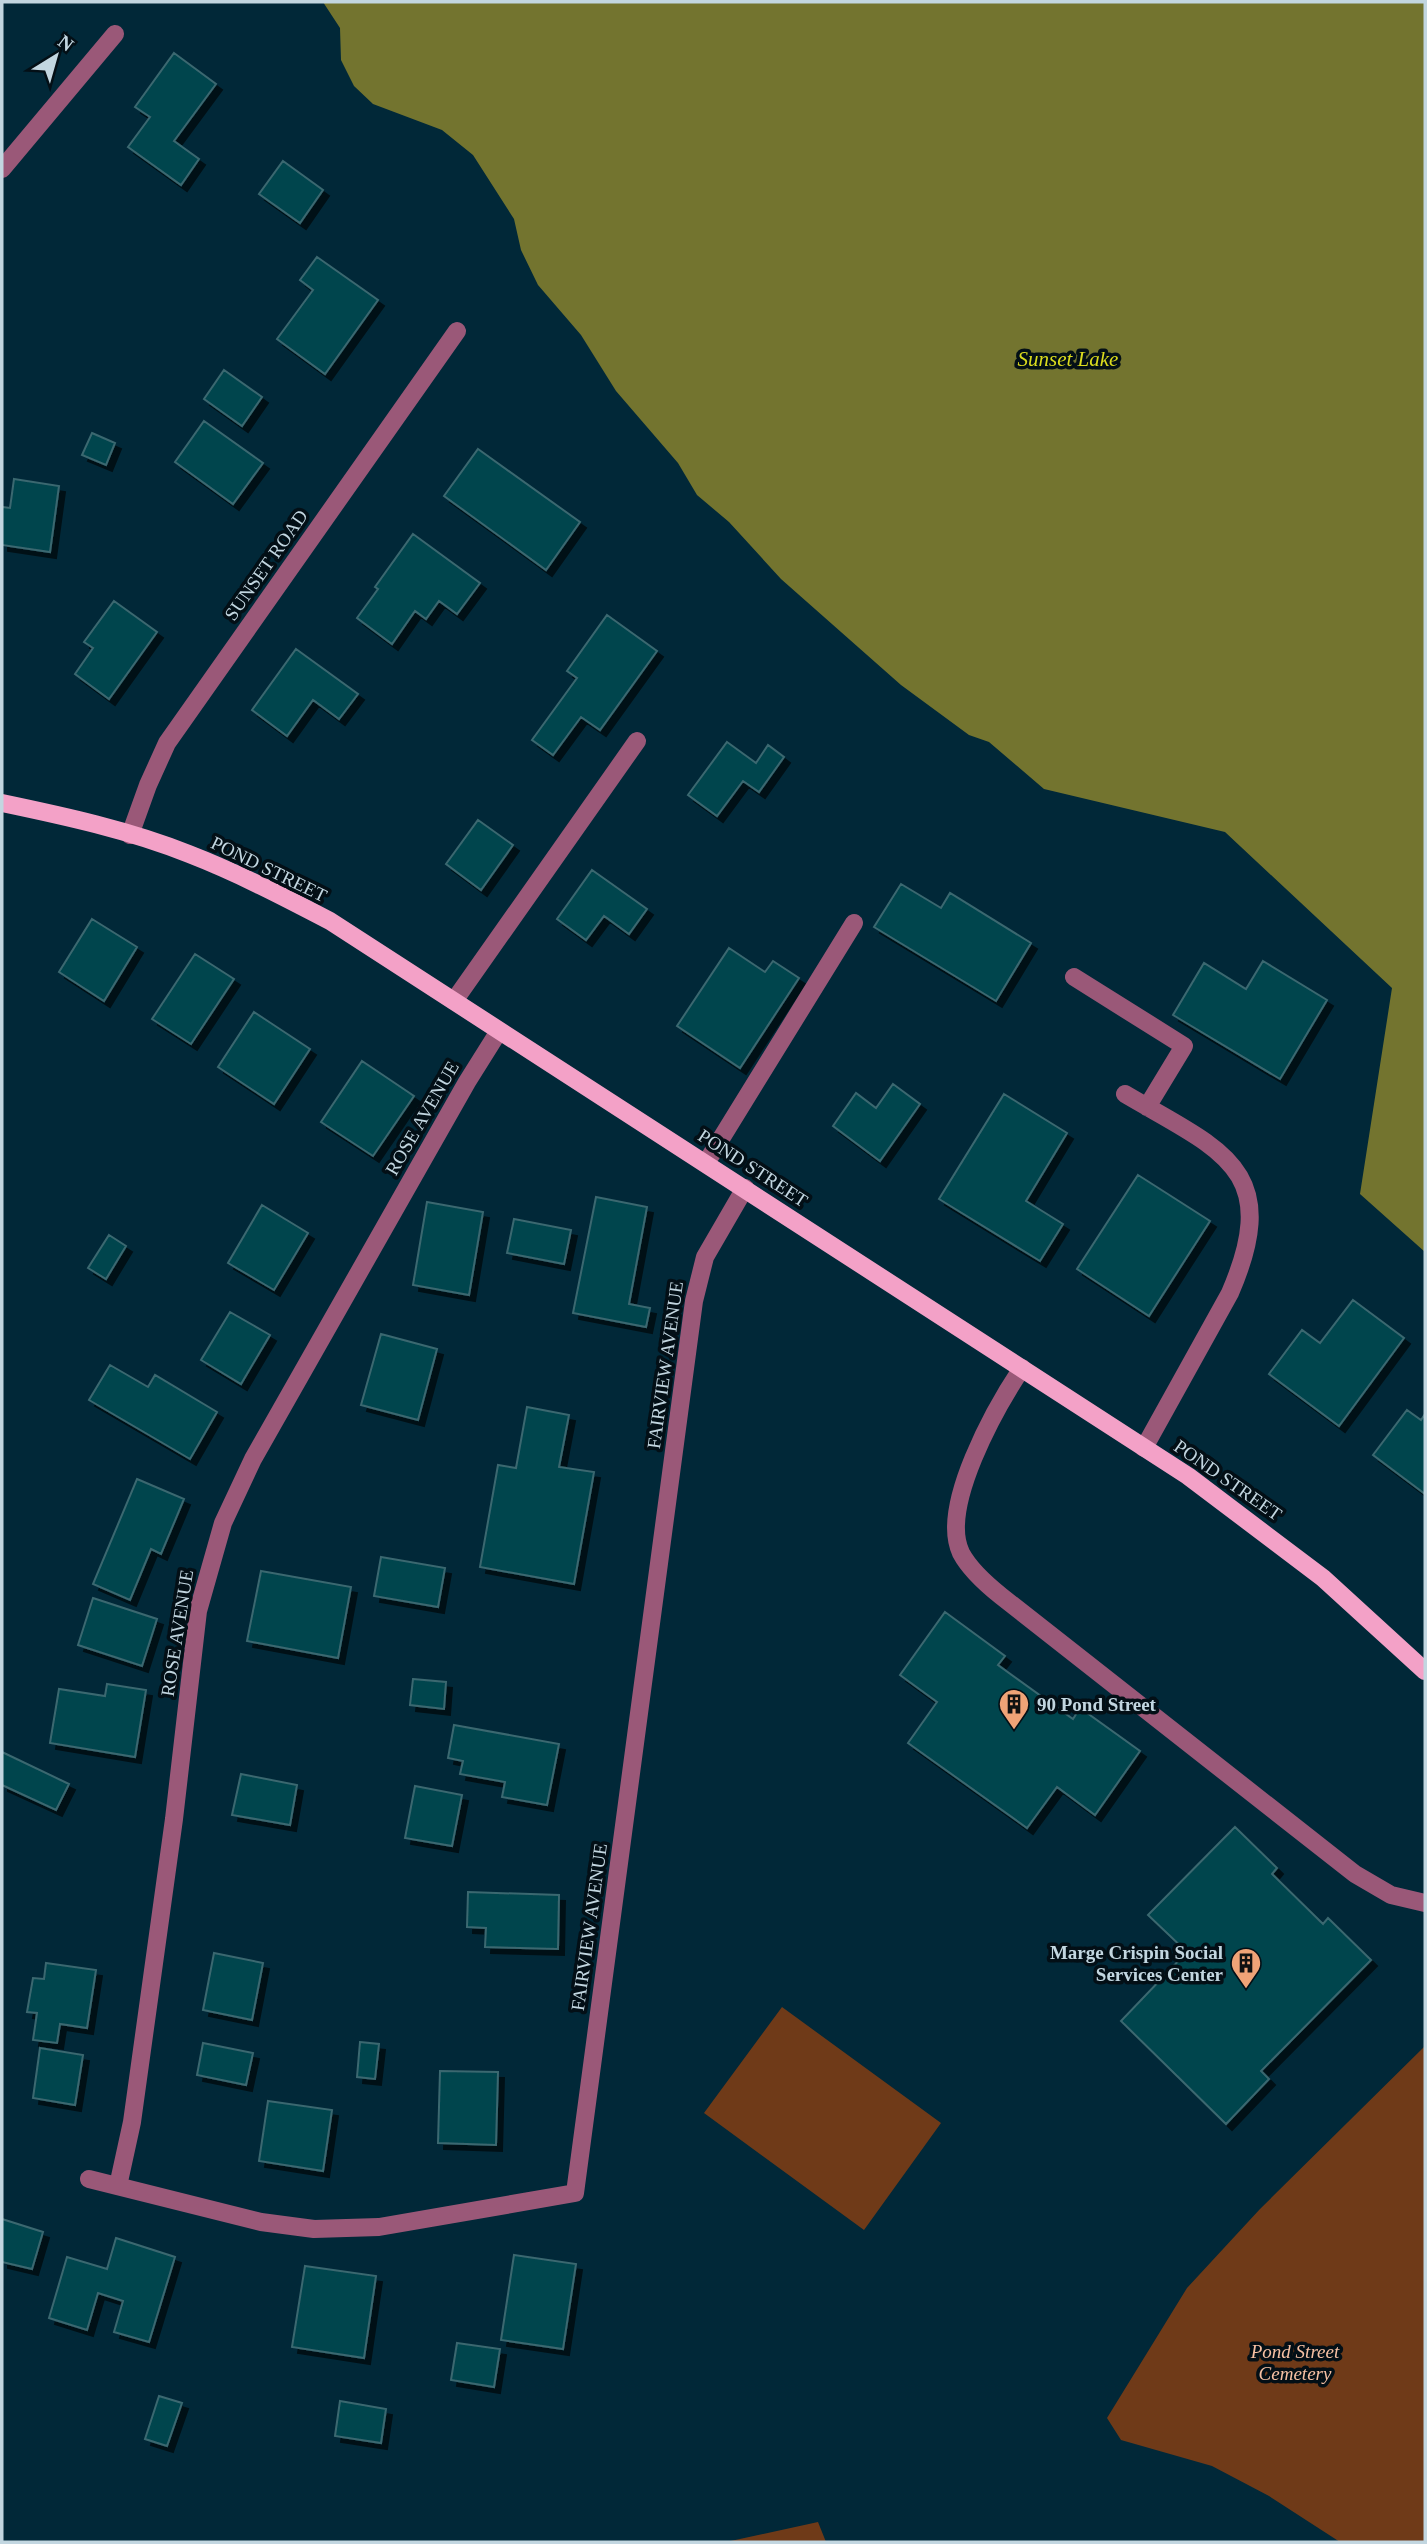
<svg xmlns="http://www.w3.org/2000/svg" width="1427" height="2544" font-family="'Times New Roman',serif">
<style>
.green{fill:#6f3a18}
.water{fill:#73742f}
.building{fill:#00444d;stroke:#3b6870;stroke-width:2;filter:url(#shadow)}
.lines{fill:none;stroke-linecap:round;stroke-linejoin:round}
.minor{stroke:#9a5878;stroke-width:18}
.major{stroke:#f3a1c7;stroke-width:18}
.labels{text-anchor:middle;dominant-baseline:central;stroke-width:7;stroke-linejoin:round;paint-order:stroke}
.street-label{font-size:19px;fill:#c2d6e0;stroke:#030f16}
.poi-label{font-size:19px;font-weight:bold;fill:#c2d6e0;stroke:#030f16;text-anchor:start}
.park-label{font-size:19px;font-style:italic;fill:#f6c0a3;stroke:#030f16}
.water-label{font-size:21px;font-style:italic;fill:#dadb1e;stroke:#030f16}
</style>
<defs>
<filter id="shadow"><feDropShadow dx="6" dy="6" stdDeviation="0" flood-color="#0009"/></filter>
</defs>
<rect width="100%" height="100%" fill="#012838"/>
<path class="green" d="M 782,2007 L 941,2123 L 864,2230 L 704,2113 Z
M 1425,2046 L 1425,2542 L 1340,2542 L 1269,2496 L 1212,2466 L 1121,2440 L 1107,2418 L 1187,2288 L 1260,2209 Z
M 818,2522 L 826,2542 L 726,2542 Z"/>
<path class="water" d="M 323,2 L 1425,2 L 1425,1252 L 1360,1194 L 1392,988 L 1225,832 L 1044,789 L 989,742 L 969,735 L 901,685 L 781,579 L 729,522 L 697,495 L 678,463 L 616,391 L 581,335 L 538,285 L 521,250 L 514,219 L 473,155 L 442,130 L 373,104 L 354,86 L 341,60 L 340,28 Z"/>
<path class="building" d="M 174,53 L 216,84 L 174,141 L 199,159 L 181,185 L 128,147 L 150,117 L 135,107 Z
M 283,161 L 323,190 L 300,223 L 259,194 Z
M 317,257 L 378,300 L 325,374 L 277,339 L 313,290 L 300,280 Z
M 224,370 L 262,397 L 242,426 L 204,399 Z
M 204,421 L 263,463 L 233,504 L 175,462 Z
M 92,433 L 115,443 L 106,465 L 82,455 Z
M 478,449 L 580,522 L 546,570 L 444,496 Z
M 14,479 L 59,486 L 50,552 L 2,545 L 2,507 L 10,508 Z
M 413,534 L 480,583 L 457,614 L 439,601 L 426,619 L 415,611 L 392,644 L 357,618 L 378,589 L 375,587 Z
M 114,601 L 157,632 L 109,699 L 75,674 L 93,648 L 84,642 Z
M 607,615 L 657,651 L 600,730 L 581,717 L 553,755 L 532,740 L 577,678 L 567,671 Z
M 296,649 L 358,694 L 339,719 L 313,700 L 287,736 L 252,710 Z
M 727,742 L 756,763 L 768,745 L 784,757 L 759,792 L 743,781 L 717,816 L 688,795 Z
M 478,820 L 513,845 L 481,890 L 446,864 Z
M 592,870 L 647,909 L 629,934 L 604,916 L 586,940 L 557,919 Z
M 901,884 L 941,908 L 950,893 L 1031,943 L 996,1001 L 874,927 Z
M 92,919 L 137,947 L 104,1001 L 59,972 Z
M 729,948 L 765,972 L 773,961 L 799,978 L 740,1068 L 677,1026 Z
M 195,954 L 234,979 L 191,1044 L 152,1019 Z
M 1263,961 L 1327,1000 L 1280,1079 L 1173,1015 L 1204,963 L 1246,989 Z
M 254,1012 L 310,1049 L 274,1104 L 218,1067 Z
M 362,1061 L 414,1096 L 373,1156 L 321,1122 Z
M 893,1084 L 920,1104 L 880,1161 L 833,1126 L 856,1093 L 876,1108 Z
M 1004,1094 L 1067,1133 L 1026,1201 L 1063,1224 L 1040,1261 L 939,1199 Z
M 1138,1175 L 1210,1221 L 1149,1316 L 1077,1269 Z
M 596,1197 L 647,1207 L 629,1304 L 650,1308 L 646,1327 L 573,1313 Z
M 427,1202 L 483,1212 L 469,1295 L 413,1285 Z
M 262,1205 L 308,1233 L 274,1290 L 228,1263 Z
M 514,1219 L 571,1230 L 564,1264 L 507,1253 Z
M 109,1235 L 126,1246 L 106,1279 L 88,1268 Z
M 1353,1300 L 1404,1338 L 1339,1426 L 1269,1374 L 1302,1330 L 1320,1343 Z
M 230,1312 L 270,1335 L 241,1384 L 201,1360 Z
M 381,1334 L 437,1349 L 418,1420 L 361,1405 Z
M 110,1365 L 148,1387 L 155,1375 L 217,1412 L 190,1459 L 89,1400 Z
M 527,1407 L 569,1415 L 559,1467 L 594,1472 L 574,1584 L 480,1567 L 498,1465 L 516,1468 Z
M 1407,1410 L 1421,1420 L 1425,1414 L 1425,1494 L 1373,1455 Z
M 137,1479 L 184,1499 L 161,1554 L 151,1549 L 130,1600 L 93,1584 Z
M 381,1557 L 445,1568 L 438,1607 L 374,1596 Z
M 261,1571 L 351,1587 L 338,1658 L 247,1641 Z
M 93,1598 L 157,1619 L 142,1666 L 78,1645 Z
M 945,1612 L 1005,1656 L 998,1665 L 1073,1719 L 1080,1708 L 1140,1751 L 1095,1815 L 1057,1787 L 1027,1828 L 908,1743 L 937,1702 L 900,1675 Z
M 413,1679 L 446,1682 L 444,1709 L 410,1705 Z
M 107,1684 L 146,1690 L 135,1757 L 50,1743 L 59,1689 L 105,1696 Z
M 454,1725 L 559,1744 L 547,1805 L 502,1797 L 505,1782 L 460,1774 L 463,1761 L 448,1758 Z
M 2,1752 L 69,1784 L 56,1810 L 2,1785 Z
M 241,1774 L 297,1785 L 290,1825 L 232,1815 Z
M 415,1786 L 462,1795 L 452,1846 L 405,1838 Z
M 1235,1827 L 1277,1868 L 1272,1874 L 1323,1924 L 1328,1918 L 1371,1960 L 1261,2071 L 1269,2079 L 1226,2124 L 1121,2021 L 1187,1952 L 1148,1915 Z
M 468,1892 L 559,1895 L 558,1949 L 485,1947 L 486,1928 L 467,1927 Z
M 214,1953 L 263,1963 L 252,2020 L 203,2010 Z
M 46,1963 L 96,1970 L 87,2028 L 60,2024 L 57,2043 L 33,2040 L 37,2013 L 27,2012 L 33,1978 L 44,1979 Z
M 360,2042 L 379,2044 L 375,2079 L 357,2077 Z
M 203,2043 L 253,2053 L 246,2085 L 197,2075 Z
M 40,2048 L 83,2055 L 75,2105 L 33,2098 Z
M 440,2071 L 498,2072 L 496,2145 L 438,2143 Z
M 268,2101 L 332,2110 L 323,2171 L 259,2161 Z
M 2,2219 L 43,2232 L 32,2269 L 2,2262 Z
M 116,2238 L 175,2257 L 149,2342 L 114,2332 L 123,2301 L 98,2293 L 87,2330 L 49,2318 L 67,2257 L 107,2269 Z
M 514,2255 L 576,2264 L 563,2349 L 501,2340 Z
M 305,2266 L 376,2276 L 364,2358 L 292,2347 Z
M 457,2343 L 500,2349 L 494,2387 L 451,2380 Z
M 159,2396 L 182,2403 L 167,2446 L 145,2439 Z
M 340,2401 L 386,2409 L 381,2443 L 335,2436 Z"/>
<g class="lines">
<path class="minor" d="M 2,169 L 115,34
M 130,835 L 148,785 L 167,743 L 457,331
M 1074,977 L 1184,1046 L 1147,1107
M 454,1001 L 637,741
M 1125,1094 C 1220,1150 1284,1168 1230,1293 L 1144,1448
M 706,1163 L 854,923
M 1022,1368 C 996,1407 939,1507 961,1553 C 970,1570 986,1584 1001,1596 L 1355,1874 L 1391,1895 L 1425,1903
M 89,2179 L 261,2222 L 314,2229 L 379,2227 L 575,2193 L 694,1301 L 705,1257 L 745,1188
M 118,2186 L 132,2122 L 174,1819 L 198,1611 L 223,1523 L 253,1459 L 467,1082 L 499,1031"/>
<path class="major" d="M 2,803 C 64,816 129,830 189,854 C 238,873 284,897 330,921 L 1188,1476 L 1323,1578 L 1425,1671"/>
</g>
<defs>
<g id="building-pin" transform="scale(1.575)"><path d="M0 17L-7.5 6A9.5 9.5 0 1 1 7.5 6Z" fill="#efa377" stroke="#030f16"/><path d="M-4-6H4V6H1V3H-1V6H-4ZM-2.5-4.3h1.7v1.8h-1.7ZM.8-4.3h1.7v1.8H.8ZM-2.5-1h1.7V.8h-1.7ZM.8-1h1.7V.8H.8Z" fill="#111"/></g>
</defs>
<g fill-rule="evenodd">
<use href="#building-pin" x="1014" y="1704"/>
<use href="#building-pin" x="1246" y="1963"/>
</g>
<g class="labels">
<g class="street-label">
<text transform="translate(266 565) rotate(-55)">SUNSET ROAD</text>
<text transform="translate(269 869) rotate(26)">POND STREET</text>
<text transform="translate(422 1118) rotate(-60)">ROSE AVENUE</text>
<text transform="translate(753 1168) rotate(33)">POND STREET</text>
<text transform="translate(665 1365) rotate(-82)">FAIRVIEW AVENUE</text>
<text transform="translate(1228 1480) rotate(35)">POND STREET</text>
<text transform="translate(177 1633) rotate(-81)">ROSE AVENUE</text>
<text transform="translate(589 1927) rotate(-82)">FAIRVIEW AVENUE</text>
</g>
<g class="poi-label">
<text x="1037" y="1704">90 Pond Street</text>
<text x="1223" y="1952" text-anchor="end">Marge Crispin Social<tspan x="1223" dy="22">Services Center</tspan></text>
</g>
<g class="park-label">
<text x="1295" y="2351">Pond Street<tspan x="1295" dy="22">Cemetery</tspan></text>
</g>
<g class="water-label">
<text x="1068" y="359">Sunset Lake</text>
</g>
</g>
<rect width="1427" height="2544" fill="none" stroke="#c2d6e0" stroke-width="7"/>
<g transform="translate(56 56) rotate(37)" stroke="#030f16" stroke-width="5" paint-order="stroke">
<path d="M0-5L12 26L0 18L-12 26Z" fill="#c2d6e0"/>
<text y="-10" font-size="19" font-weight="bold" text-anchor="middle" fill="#c2d6e0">N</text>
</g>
</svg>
